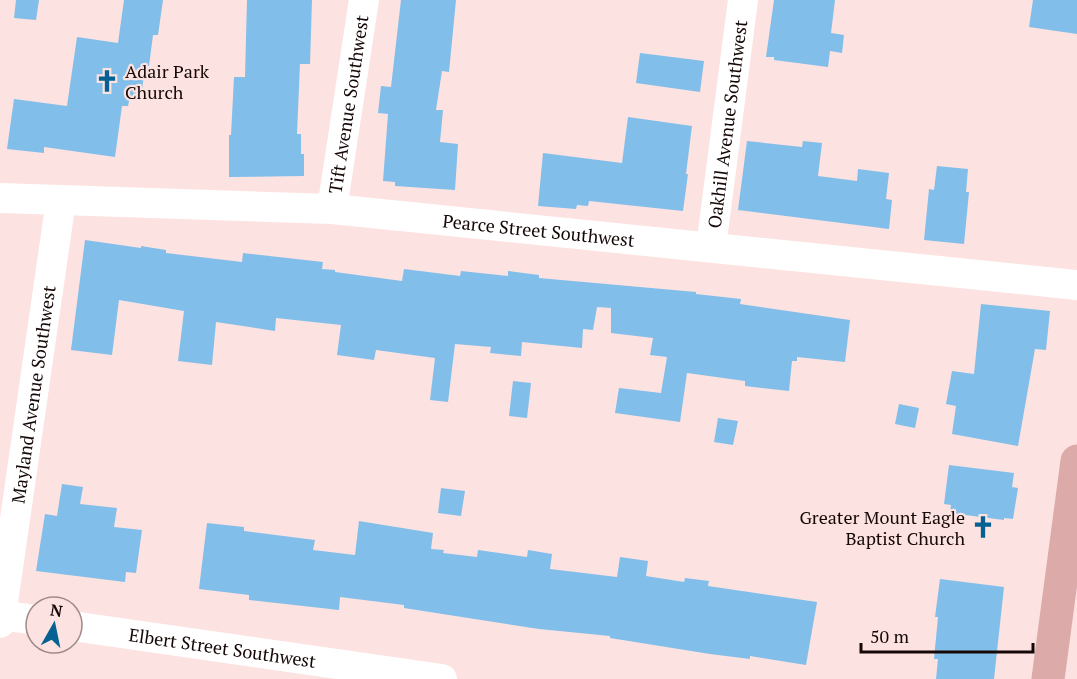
<svg xmlns="http://www.w3.org/2000/svg" width="1077" height="679" font-family="'PT Serif',serif">
<style>
.building{fill:#82beea}
.lines{fill:none;stroke-linecap:round;stroke-linejoin:round}
.minor{stroke:#fff;stroke-width:30}
.major{stroke:#dbaaa9;stroke-width:33}
.labels{text-anchor:middle;dominant-baseline:central;stroke-width:4.5;stroke-linejoin:round;paint-order:stroke}
.poi-label{font-size:18px;fill:#150807;stroke:#fce2e0;text-anchor:start}
.street-label{font-size:18px;fill:#150807;stroke:#fce2e0}
</style>
<rect width="100%" height="100%" fill="#fce2e0"/>
<path class="building" d="M 16,0 L 39,0 L 36,20 L 14,18 Z
M 124,0 L 163,0 L 158,35 L 153,35 L 149,66 L 145,65 L 141,99 L 130,97 L 128,106 L 122,106 L 115,157 L 44,147 L 44,153 L 7,149 L 14,99 L 67,106 L 77,37 L 118,43 Z
M 247,0 L 312,0 L 310,64 L 300,64 L 297,134 L 301,134 L 301,154 L 304,154 L 304,176 L 229,177 L 229,135 L 231,135 L 234,77 L 245,77 Z
M 401,0 L 456,0 L 449,72 L 442,71 L 436,110 L 443,110 L 440,142 L 458,144 L 455,190 L 395,186 L 395,182 L 383,181 L 388,114 L 378,113 L 381,86 L 391,87 Z
M 774,0 L 835,0 L 831,33 L 844,35 L 842,53 L 830,51 L 828,67 L 774,60 L 774,57 L 766,57 Z
M 1033,0 L 1077,0 L 1077,34 L 1029,27 Z
M 640,53 L 704,61 L 700,92 L 636,83 Z
M 628,117 L 692,126 L 686,174 L 688,174 L 683,211 L 589,201 L 588,206 L 577,205 L 576,209 L 538,206 L 543,153 L 622,163 Z
M 747,141 L 802,147 L 803,141 L 822,143 L 818,176 L 857,181 L 858,169 L 889,173 L 886,199 L 892,200 L 889,229 L 738,210 Z
M 937,166 L 968,169 L 966,192 L 969,192 L 964,244 L 924,240 L 929,189 L 934,190 Z
M 85,240 L 141,248 L 141,246 L 166,250 L 166,253 L 242,262 L 243,253 L 323,262 L 322,269 L 335,270 L 335,272 L 402,281 L 404,269 L 460,276 L 461,271 L 508,276 L 508,271 L 539,275 L 539,278 L 696,292 L 696,294 L 741,299 L 740,304 L 850,320 L 845,362 L 797,357 L 797,361 L 792,361 L 789,391 L 745,386 L 745,381 L 687,373 L 680,422 L 615,413 L 619,388 L 661,393 L 667,357 L 650,355 L 653,338 L 611,333 L 611,308 L 597,307 L 593,330 L 583,329 L 582,348 L 522,342 L 521,356 L 490,353 L 491,347 L 455,344 L 448,402 L 430,400 L 435,358 L 376,350 L 374,360 L 337,355 L 341,325 L 276,318 L 275,331 L 216,322 L 212,365 L 178,361 L 184,311 L 119,300 L 112,355 L 71,350 Z
M 981,304 L 1050,311 L 1046,350 L 1035,349 L 1018,446 L 952,434 L 956,406 L 946,404 L 952,371 L 974,374 Z
M 513,381 L 531,383 L 527,418 L 509,416 Z
M 899,404 L 919,408 L 915,428 L 895,424 Z
M 718,418 L 738,421 L 733,445 L 714,442 Z
M 949,465 L 1014,473 L 1012,487 L 1018,488 L 1013,519 L 1004,518 L 1004,520 L 950,513 L 951,505 L 944,504 Z
M 62,484 L 83,487 L 80,504 L 117,508 L 114,527 L 142,530 L 136,573 L 126,572 L 125,582 L 36,571 L 45,514 L 57,516 Z
M 441,488 L 465,491 L 461,516 L 438,513 Z
M 359,521 L 433,533 L 431,549 L 444,550 L 443,553 L 477,557 L 478,550 L 527,557 L 528,550 L 552,554 L 550,569 L 617,577 L 620,557 L 648,561 L 646,576 L 684,582 L 685,578 L 709,581 L 708,586 L 817,602 L 806,665 L 750,656 L 750,659 L 710,654 L 610,638 L 610,636 L 539,629 L 404,608 L 404,605 L 340,597 L 339,610 L 249,600 L 249,595 L 199,589 L 207,523 L 244,527 L 244,531 L 315,540 L 313,550 L 355,555 Z
M 940,579 L 1004,587 L 994,679 L 936,679 L 938,659 L 934,659 L 938,617 L 935,617 Z"/>
<g class="lines">
<g class="minor">
<path id="s1" d="M 0,198 L 332,209 L 1077,285"/>
<path id="s2" d="M 332,209 L 364,0"/>
<path id="s3" d="M 711,247 L 743,0"/>
<path d="M 0,615 L 36,620"/>
<path id="s4" d="M 0,623 L 61,200"/>
<path id="s5" d="M 72,626 L 442,679"/>
</g>
<path class="major" d="M 1048,679 L 1077,461"/>
</g>
<defs>
<g id="church-bare" transform="scale(1.8)"><path d="M-1.2-6h2.4v3.5h3.3v2.4h-3.3V6h-2.4V-.1h-3.3v-2.4h3.3Z" fill="#046191" stroke="#fce2e0" stroke-width="2.5" paint-order="stroke"/></g>
</defs>
<g fill-rule="evenodd">
<use href="#church-bare" x="107" y="81"/>
<use href="#church-bare" x="983" y="527"/>
</g>
<g class="labels">
<g class="poi-label">
<text x="125" y="71">Adair Park<tspan x="125" dy="21">Church</tspan></text>
<text x="965" y="517" text-anchor="end">Greater Mount Eagle<tspan x="965" dy="21">Baptist Church</tspan></text>
</g>
<g class="street-label">
<text stroke="none"><textPath href="#s2" startOffset="106">Tift Avenue Southwest</textPath></text>
<text stroke="none"><textPath href="#s3" startOffset="124">Oakhill Avenue Southwest</textPath></text>
<text stroke="none"><textPath href="#s1" startOffset="540">Pearce Street Southwest</textPath></text>
<text stroke="none"><textPath href="#s4" startOffset="231">Mayland Avenue Southwest</textPath></text>
<text stroke="none"><textPath href="#s5" startOffset="152">Elbert Street Southwest</textPath></text>
</g>
</g>
<g transform="translate(54 625) rotate(9)"><circle r="28" fill="#fce2e0" stroke="#a08b89" stroke-width="1.5"/>
<path d="M0-4.5L10 22L0 15L-10 22Z" fill="#046191"/>
<text y="-9" font-size="16" font-weight="bold" text-anchor="middle" fill="#150807">N</text>
</g>
<path d="M861 643v9h172v-9" fill="none" stroke="#150807" stroke-width="3"/>
<text x="870" y="643" font-size="18" fill="#150807" stroke="#fce2e0" stroke-width="4.5" paint-order="stroke">50 m</text>
</svg>
